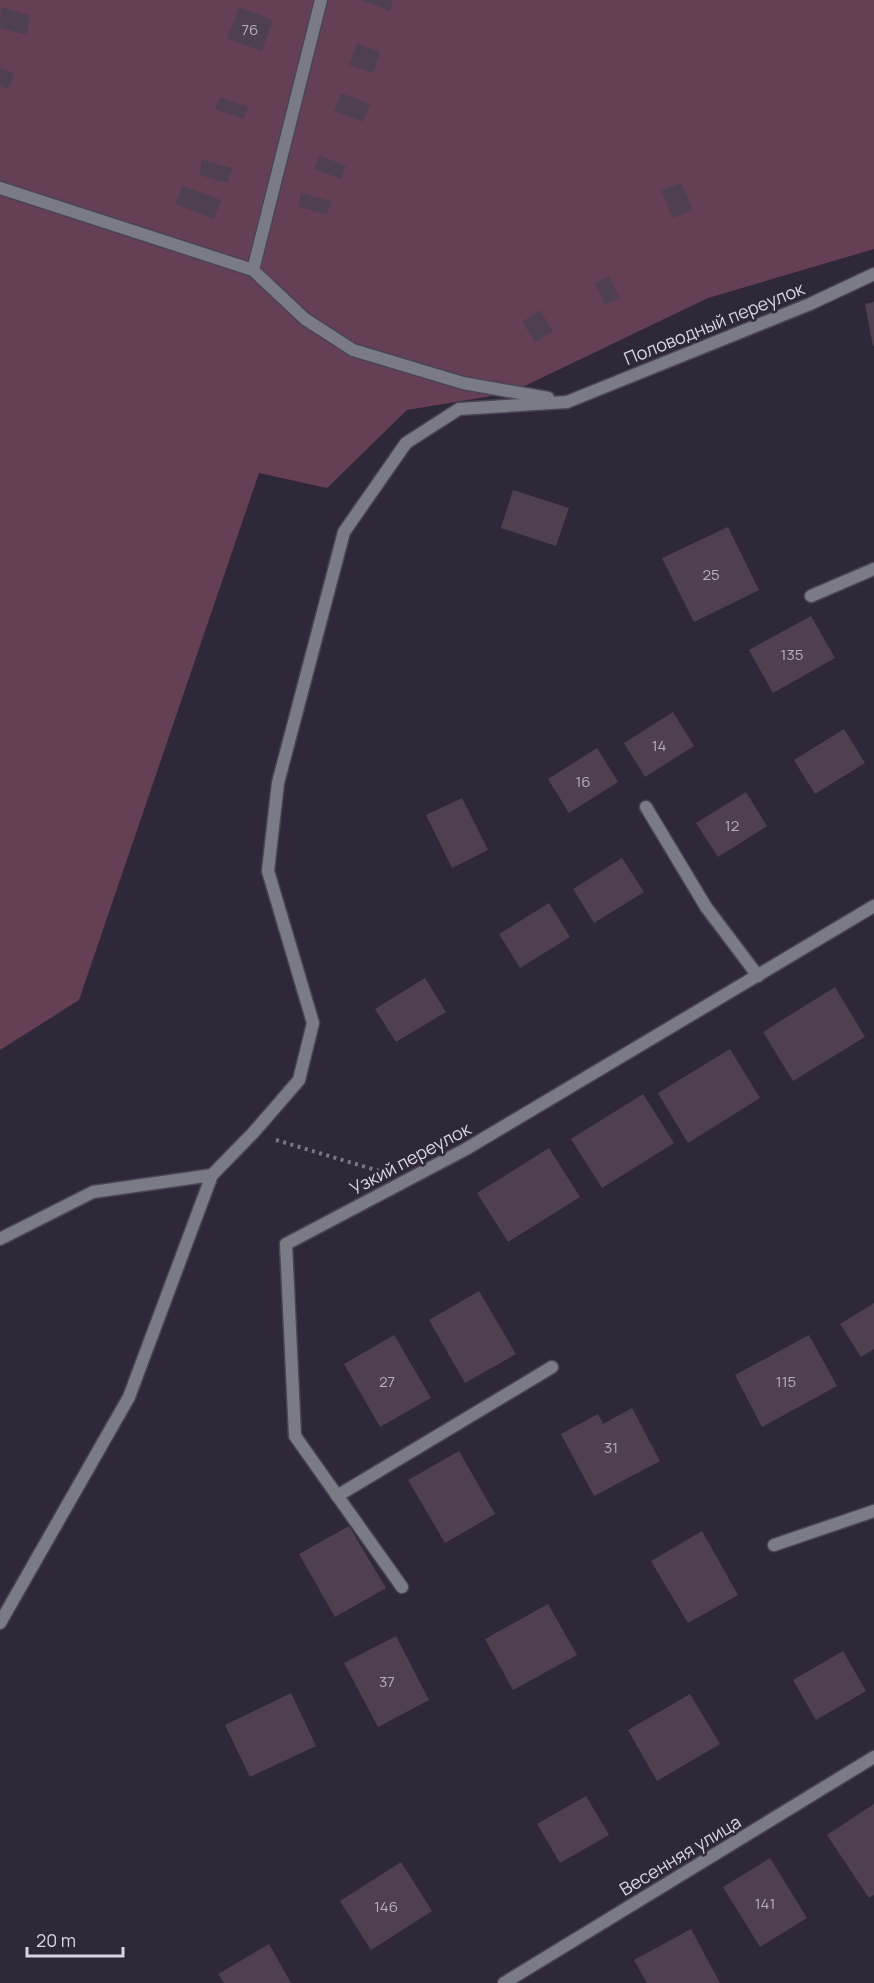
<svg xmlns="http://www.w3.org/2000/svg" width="874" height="1983" font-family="Manrope,sans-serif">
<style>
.green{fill:#654054}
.building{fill:#4f404f}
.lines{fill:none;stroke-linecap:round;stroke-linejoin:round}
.lane-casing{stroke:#4a4454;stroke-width:15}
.street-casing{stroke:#4a4454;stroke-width:15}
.path{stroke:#7b7684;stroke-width:4;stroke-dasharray:3 4.5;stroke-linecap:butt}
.lane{stroke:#7a7b84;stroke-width:12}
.street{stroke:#7a7b84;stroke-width:12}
.labels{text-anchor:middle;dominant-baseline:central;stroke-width:5;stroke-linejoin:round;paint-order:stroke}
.number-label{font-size:15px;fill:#b6b0bc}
.street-label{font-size:18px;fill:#d9d5e0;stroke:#2f2839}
</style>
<rect width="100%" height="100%" fill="#2f2839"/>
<path class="green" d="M 0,0 L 874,0 L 874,249 L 708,298 L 510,393 L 407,410 L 327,488 L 259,473 L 79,1000 L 0,1050 Z"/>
<path class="building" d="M 361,0 L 393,0 L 390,11 Z
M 1,7 L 31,16 L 26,35 L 0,28 Z
M 239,7 L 273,20 L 262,51 L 227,39 Z
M 357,43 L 380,52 L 373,73 L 349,65 Z
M 0,68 L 14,73 L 8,89 L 0,86 Z
M 341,93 L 370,104 L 363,122 L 334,111 Z
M 220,97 L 248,107 L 244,119 L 215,109 Z
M 319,155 L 346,166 L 341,179 L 314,169 Z
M 202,160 L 232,168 L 228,183 L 199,175 Z
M 681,183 L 693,210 L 673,218 L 661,190 Z
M 182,186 L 221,200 L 214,219 L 175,204 Z
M 301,193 L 331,201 L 327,214 L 298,207 Z
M 609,276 L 620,299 L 604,304 L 595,283 Z
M 874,302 L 874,346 L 873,346 L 865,304 Z
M 540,310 L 553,331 L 535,342 L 522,322 Z
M 513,490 L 569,508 L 556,546 L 501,528 Z
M 728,527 L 759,590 L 694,622 L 662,558 Z
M 811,616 L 835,658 L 773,693 L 749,650 Z
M 673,712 L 694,746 L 645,777 L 624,743 Z
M 844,729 L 865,763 L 815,794 L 794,760 Z
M 597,748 L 618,782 L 569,813 L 548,779 Z
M 746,792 L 767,826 L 718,857 L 696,823 Z
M 462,798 L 488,850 L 452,868 L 426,815 Z
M 622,858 L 644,892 L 594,923 L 573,889 Z
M 549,903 L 570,937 L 520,968 L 499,934 Z
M 425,978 L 446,1012 L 396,1042 L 375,1009 Z
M 835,987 L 865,1037 L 793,1081 L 763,1032 Z
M 730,1049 L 760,1098 L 688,1143 L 658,1093 Z
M 643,1094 L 674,1143 L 602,1188 L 571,1139 Z
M 549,1148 L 580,1197 L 508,1242 L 477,1193 Z
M 479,1291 L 516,1354 L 465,1383 L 429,1320 Z
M 874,1303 L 874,1349 L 861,1357 L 840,1324 Z
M 394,1335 L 431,1398 L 380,1427 L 344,1364 Z
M 809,1335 L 837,1386 L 762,1427 L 735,1375 Z
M 632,1408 L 660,1461 L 594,1496 L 561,1434 L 598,1414 L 603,1424 Z
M 459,1451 L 495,1514 L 445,1543 L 408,1480 Z
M 349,1526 L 386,1588 L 335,1617 L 299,1554 Z
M 702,1531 L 738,1595 L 688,1623 L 651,1561 Z
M 548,1604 L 577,1655 L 513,1690 L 485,1639 Z
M 396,1636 L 429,1700 L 378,1727 L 344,1663 Z
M 843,1651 L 866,1691 L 816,1720 L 793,1680 Z
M 291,1693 L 316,1746 L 250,1777 L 225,1725 Z
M 690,1694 L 720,1744 L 657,1781 L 628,1730 Z
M 586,1796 L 609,1835 L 560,1863 L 537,1824 Z
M 874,1804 L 874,1895 L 869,1898 L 827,1835 Z
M 770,1858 L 807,1918 L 760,1947 L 723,1887 Z
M 401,1862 L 432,1911 L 371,1950 L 340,1901 Z
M 691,1929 L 720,1983 L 647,1983 L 634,1960 Z
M 269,1944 L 291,1983 L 224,1983 L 218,1974 Z"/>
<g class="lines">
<g class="lane-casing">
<path id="lane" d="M 0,188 L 253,270 L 305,319 L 353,350 L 463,383 L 548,398
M 253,270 L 321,0
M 811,596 L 874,569
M 646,807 L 706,907 L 758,976
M 0,1239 L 93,1192 L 212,1175 L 253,1133 L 299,1080 L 313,1023 L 268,871 L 278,783 L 344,532 L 406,443 L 459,409 L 567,402
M 337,1496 L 552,1367
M 0,1623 L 129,1397 L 212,1175"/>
</g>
<g class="street-casing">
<path id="street" d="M 567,402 L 810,304 L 874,274
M 774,1545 L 874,1511
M 402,1587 L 295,1436 L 286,1244 L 466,1149 L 874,906
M 504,1983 L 874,1757"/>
</g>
<path class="path" d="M 276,1140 L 379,1171"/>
<use href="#lane" class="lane"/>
<use href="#street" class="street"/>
</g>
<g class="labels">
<g class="number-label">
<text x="250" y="29">76</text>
<text x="711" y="574">25</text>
<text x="792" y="654">135</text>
<text x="659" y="745">14</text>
<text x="583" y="781">16</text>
<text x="732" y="825">12</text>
<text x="387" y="1381">27</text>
<text x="786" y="1381">115</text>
<text x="611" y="1447">31</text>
<text x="387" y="1681">37</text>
<text x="765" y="1903">141</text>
<text x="386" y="1906">146</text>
</g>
<g class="street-label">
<text transform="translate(714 323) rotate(-22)">Половодный переулок</text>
<text transform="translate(410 1158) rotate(-28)">Узкий переулок</text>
<text transform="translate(680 1855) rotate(-31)">Весенняя улица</text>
</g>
</g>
<path d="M27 1947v9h96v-9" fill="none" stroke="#d9d5e0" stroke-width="3"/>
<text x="36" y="1947" font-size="18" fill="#d9d5e0" stroke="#2f2839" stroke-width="4.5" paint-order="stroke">20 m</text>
</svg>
